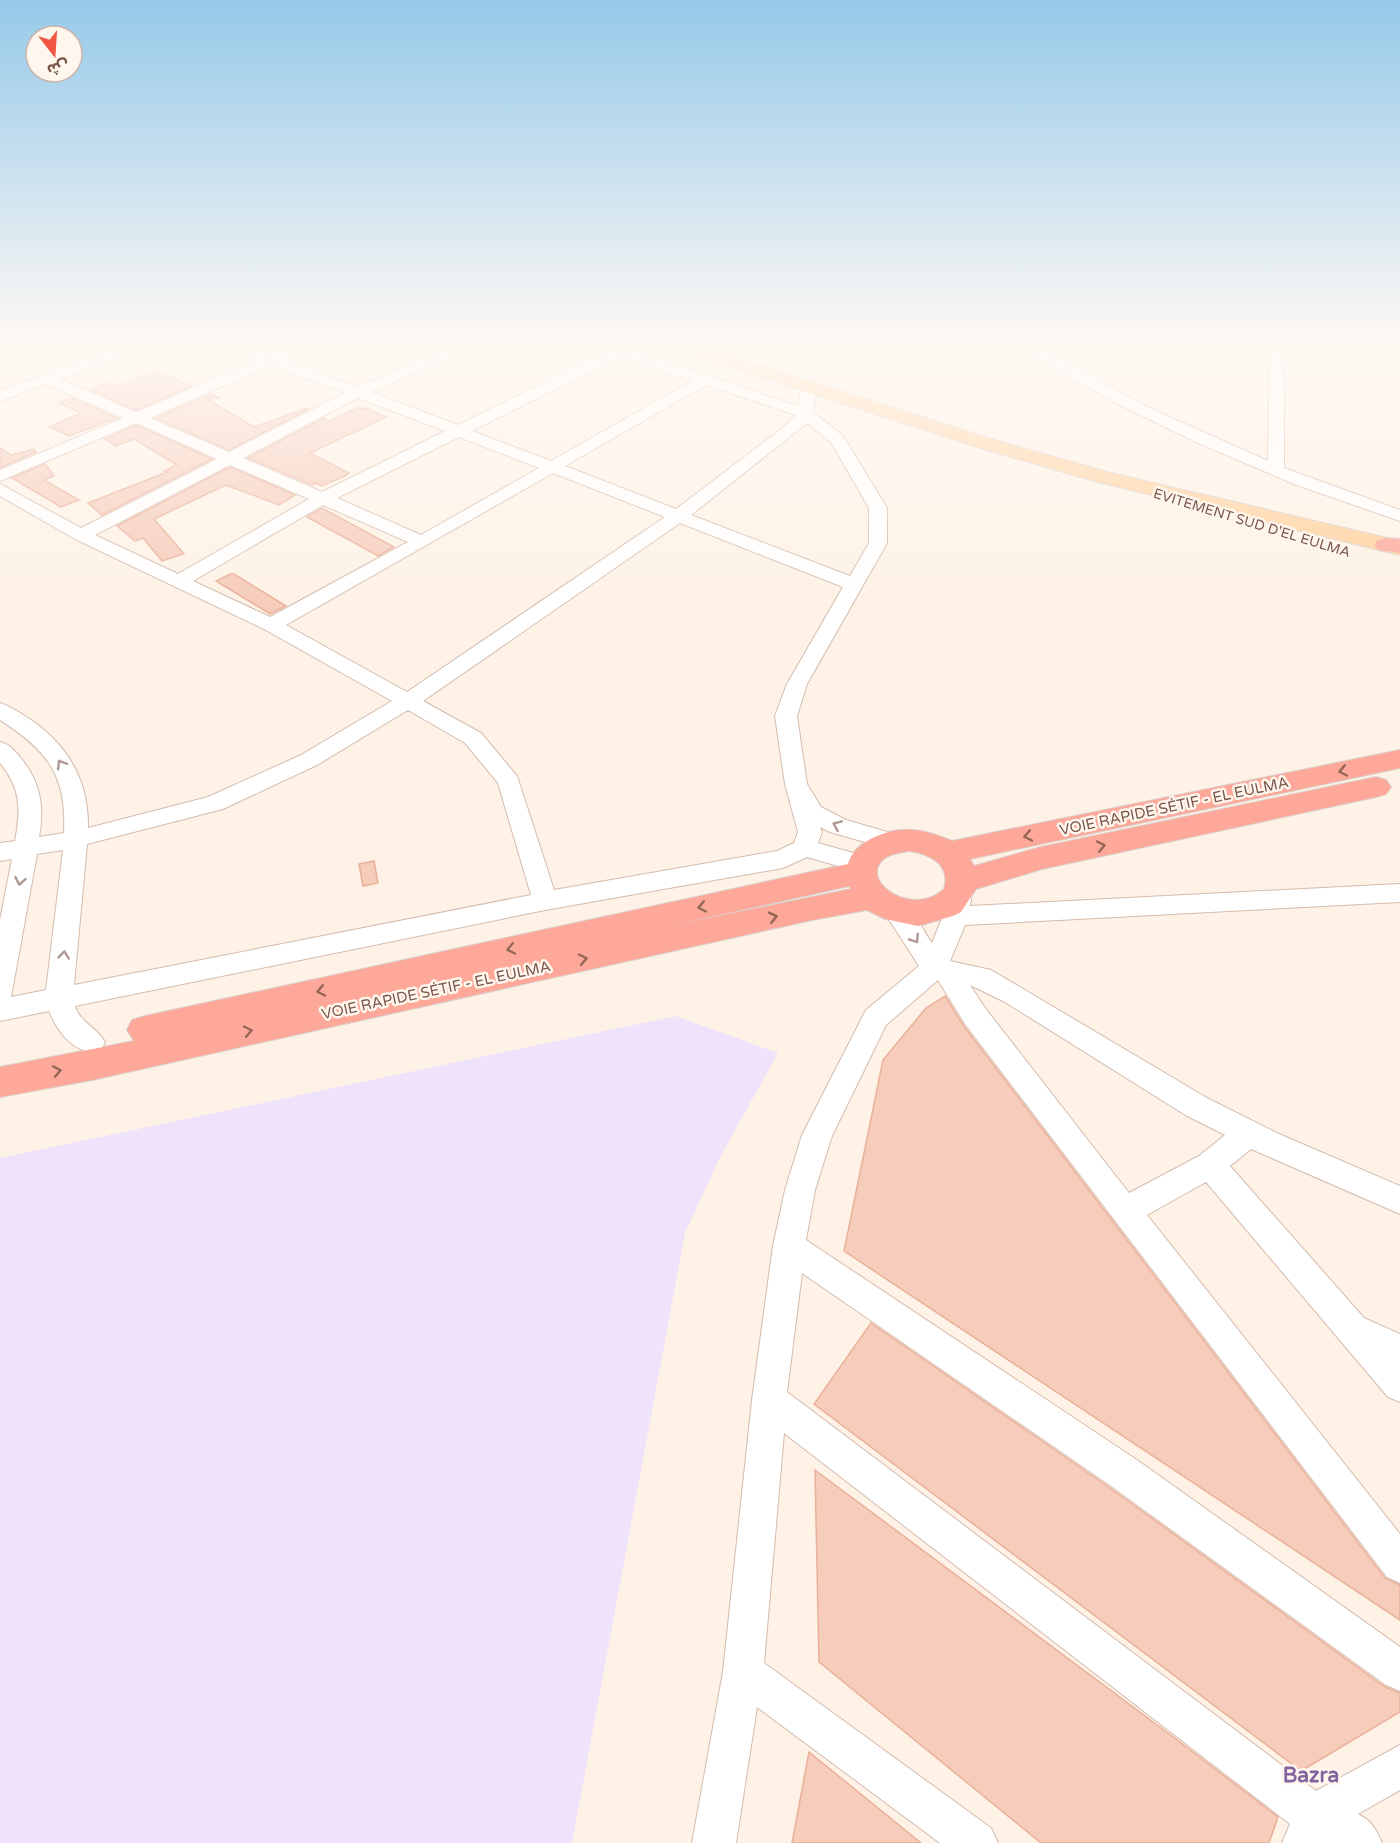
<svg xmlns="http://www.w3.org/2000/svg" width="1400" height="1843" font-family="'Varela Round','Noto Sans Arabic',sans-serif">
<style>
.education{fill:#efe3fb}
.building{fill:#f6ccbb;stroke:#eab09a;stroke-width:1.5}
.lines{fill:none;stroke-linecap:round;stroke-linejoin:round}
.minor-casing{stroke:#d4bbad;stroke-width:2}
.major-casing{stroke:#dacfcc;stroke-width:2}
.highway-casing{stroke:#dacfcc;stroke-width:2}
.minor{fill:#fff;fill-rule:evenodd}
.major{fill:#ffd09c;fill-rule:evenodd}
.highway{fill:#fda898;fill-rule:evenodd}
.oneway{stroke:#af9991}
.oneway2{stroke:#946658}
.labels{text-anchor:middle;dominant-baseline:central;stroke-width:5;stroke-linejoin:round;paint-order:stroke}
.far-street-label{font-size:14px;fill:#7a5548;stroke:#fff7ee}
.street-label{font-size:15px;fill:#7a5548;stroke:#fff7ee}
.near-quarter-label{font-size:21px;font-weight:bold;fill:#84649e;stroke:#fff7ee}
</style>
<rect width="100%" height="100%" fill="#fef2e6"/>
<path class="education" d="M 676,1016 L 778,1053 L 719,1159 L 685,1233 L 572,1843 L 0,1843 L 0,1158 Z"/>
<path class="building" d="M 155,371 L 192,386 L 136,410 L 91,390 L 111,382 L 118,386 Z
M 211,394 L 220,398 L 207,399 L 254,427 L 307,408 L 309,409 L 229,450 L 156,418 Z
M 71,398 L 117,418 L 69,436 L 49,427 L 81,413 L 59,403 Z
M 358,408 L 368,409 L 386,417 L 310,453 L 349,473 L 345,476 L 321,486 L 316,483 L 312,485 L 248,458 L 324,418 L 328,421 Z
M 136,425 L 212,459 L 102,515 L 88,503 L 167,472 L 164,471 L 177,465 L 134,439 L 116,446 L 105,439 Z
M 0,448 L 11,455 L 34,449 L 36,452 L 0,468 Z
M 45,464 L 54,476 L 44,480 L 79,500 L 61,507 L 12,478 Z
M 230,467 L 295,495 L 279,505 L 226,485 L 154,519 L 184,554 L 162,561 L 143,538 L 135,541 L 117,526 Z
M 322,508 L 394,547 L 378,556 L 307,517 Z
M 230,574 L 234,574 L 286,606 L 270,614 L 216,581 Z
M 374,861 L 378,883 L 363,886 L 359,864 Z
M 945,996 L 963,1025 L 1385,1578 L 1400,1585 L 1400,1620 L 844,1251 L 883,1060 L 926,1008 Z
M 871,1323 L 1110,1488 L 1385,1687 L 1400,1693 L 1400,1712 L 1301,1771 L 814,1404 Z
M 815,1470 L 1172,1736 L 1278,1817 L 1269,1843 L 1041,1843 L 819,1662 Z
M 809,1752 L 921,1843 L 792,1843 Z"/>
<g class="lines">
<g class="minor-casing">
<path id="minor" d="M 124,345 L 143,345 L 141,348 L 60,379 L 136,412 L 258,360 L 225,348 L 223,345 L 242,345 L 270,355 L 295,345 L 313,345 L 311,348 L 284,360 L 357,387 L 455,345 L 473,345 L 471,348 L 371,392 L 458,425 L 606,352 L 595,348 L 593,345 L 613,345 L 798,406 L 803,383 L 813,383 L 816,386 L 813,412 L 843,436 L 887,508 L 887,543 L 807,684 L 797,716 L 807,784 L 821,807 L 846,820 L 901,836 L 905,842 L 901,848 L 893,850 L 830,832 L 820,827 L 822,832 L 818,843 L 871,858 L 874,864 L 871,870 L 862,873 L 807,857 L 783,868 L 545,910 L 75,1006 C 80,1023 97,1027 105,1042 L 101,1050 C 76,1058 57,1031 49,1011 L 0,1021 L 0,920 L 12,859 L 0,861 L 0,843 L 15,841 C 21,810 21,788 0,763 L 0,742 C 9,744 13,749 19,756 C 40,780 45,806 39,837 L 64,833 C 67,775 47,750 0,720 L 0,703 C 9,706 17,711 25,716 C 66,742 89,779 88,828 L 208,797 L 301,755 L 392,701 L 264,629 L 75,539 L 0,496 L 0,484 L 81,528 L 217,459 L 136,423 L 0,481 L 0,470 L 123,418 L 46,384 L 0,401 L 0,391 ZM 620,356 L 692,381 L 551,461 L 472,431 ZM 271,365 L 345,393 L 229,452 L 150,418 ZM 706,385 L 796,415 L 779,431 L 676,509 L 565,466 ZM 358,398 L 445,431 L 322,492 L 243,458 ZM 807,423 L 831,442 L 869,508 L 869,543 L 850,576 L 691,515 ZM 459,437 L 539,468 L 421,535 L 337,498 ZM 230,465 L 309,499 L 178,574 L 95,535 ZM 553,473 L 665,517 L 407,692 L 286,625 ZM 323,505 L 408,542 L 270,617 L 193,581 ZM 680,523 L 843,587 L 787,684 L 775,716 L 785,784 L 798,832 L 794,843 L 777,851 L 554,890 L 517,776 L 481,733 L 423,701 ZM 408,710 L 465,743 L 498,783 L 531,895 L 74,985 L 87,844 L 223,809 L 317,765 ZM 63,850 L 46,990 L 11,997 L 37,854 Z
M 1015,345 L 1033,345 L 1043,349 L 1143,405 L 1268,461 L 1270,345 L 1284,345 L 1284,468 L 1400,510 L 1400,521 L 1294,484 L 1196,442 L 1118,404 Z
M 960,884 L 969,887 L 972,893 L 970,906 L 1400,884 L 1400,902 L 965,925 L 950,961 L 991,970 L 1207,1098 L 1279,1134 L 1400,1186 L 1400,1214 L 1251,1149 L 1230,1166 L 1364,1318 L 1400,1334 L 1400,1402 L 1388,1397 L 1206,1182 L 1147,1215 L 1400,1534 L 1400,1583 L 1387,1577 L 965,1024 L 938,980 L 886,1025 L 832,1136 L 815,1190 L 806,1240 L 1137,1460 L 1400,1647 L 1400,1691 L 1386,1685 L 1111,1486 L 802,1273 L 787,1392 L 1316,1791 L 1400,1745 L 1400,1790 L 1358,1814 C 1372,1821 1376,1829 1382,1843 L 1282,1843 L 1290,1824 L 784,1433 L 764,1663 L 991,1828 L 998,1843 L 940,1843 L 757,1707 L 736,1843 L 692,1843 L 723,1672 L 752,1400 L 773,1246 L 785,1190 L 802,1135 L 866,1010 L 919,966 L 883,910 L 887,903 C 910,896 920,927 932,943 L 943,916 L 948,893 L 951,887 ZM 970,985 L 1005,1002 L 1187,1116 L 1225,1135 L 1199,1156 L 1129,1193 L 985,1008 Z"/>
</g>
<g class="major-casing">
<path id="major" d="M 671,345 L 697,345 L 991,439 L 1111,473 L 1400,541 L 1400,555 L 1098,482 L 977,447 L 674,349 Z"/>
</g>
<g class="highway-casing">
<path id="highway" d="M 1386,538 L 1400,539 L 1400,553 L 1378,550 L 1374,545 L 1378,540 Z
M 1400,750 L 1400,768 L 970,859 L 974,866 L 1041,847 L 1376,777 L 1386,780 L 1391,787 L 1386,794 L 1376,797 L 1042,869 L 976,889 L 961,912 L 953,916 L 918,926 L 885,919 L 867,910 L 812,920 L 92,1080 L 0,1097 L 0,1067 L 134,1041 L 127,1030 L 132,1020 L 145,1016 L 848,864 C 854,841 889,828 911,830 C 924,830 940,836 952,841 ZM 909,851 C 930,854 951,864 944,889 C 914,917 864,885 880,863 C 886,854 899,853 909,851 ZM 849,886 L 851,889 L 666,927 Z"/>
</g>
<use href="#minor" class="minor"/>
<use href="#major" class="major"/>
<use href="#highway" class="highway"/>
</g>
<defs><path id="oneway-chevron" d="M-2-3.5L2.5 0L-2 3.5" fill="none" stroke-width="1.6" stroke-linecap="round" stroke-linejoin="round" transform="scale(1.5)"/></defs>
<g class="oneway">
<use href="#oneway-chevron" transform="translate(61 764) rotate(-121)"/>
<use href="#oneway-chevron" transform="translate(837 825) rotate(-157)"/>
<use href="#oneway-chevron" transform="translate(20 881) rotate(100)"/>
<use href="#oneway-chevron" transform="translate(915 939) rotate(57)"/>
<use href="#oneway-chevron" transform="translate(64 955) rotate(-84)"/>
</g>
<g class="oneway2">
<use href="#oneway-chevron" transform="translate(1343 771) rotate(168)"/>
<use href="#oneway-chevron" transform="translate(1028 836) rotate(168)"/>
<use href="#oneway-chevron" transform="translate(1101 846) rotate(-12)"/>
<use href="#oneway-chevron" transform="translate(702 907) rotate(168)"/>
<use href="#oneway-chevron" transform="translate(773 917) rotate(-13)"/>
<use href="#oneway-chevron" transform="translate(511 949) rotate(168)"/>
<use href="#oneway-chevron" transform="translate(583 959) rotate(-12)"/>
<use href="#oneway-chevron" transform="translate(321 991) rotate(168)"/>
<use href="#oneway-chevron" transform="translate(248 1031) rotate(-12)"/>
<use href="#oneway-chevron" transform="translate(57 1071) rotate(-11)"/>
</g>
<linearGradient id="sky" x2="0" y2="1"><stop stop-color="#95c9e9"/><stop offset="0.57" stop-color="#fff9f4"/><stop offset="1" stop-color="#fff9f4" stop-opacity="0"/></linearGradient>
<rect width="1400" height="603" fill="url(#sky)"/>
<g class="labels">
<g class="far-street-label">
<text transform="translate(1252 523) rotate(17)">EVITEMENT SUD D'EL EULMA</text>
</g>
<g class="street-label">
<text transform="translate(1174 806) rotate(-12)">VOIE RAPIDE SÉTIF - EL EULMA</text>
<text transform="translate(436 990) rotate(-12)">VOIE RAPIDE SÉTIF - EL EULMA</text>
</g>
<g class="near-quarter-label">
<text x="1311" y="1775">Bazra</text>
</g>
</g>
<g transform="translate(54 54) rotate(163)"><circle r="28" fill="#fff7ee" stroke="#cab6ac" stroke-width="1.5"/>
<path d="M0-4.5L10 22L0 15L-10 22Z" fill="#f15642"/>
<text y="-9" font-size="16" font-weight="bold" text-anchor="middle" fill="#7a5548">ش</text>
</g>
</svg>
